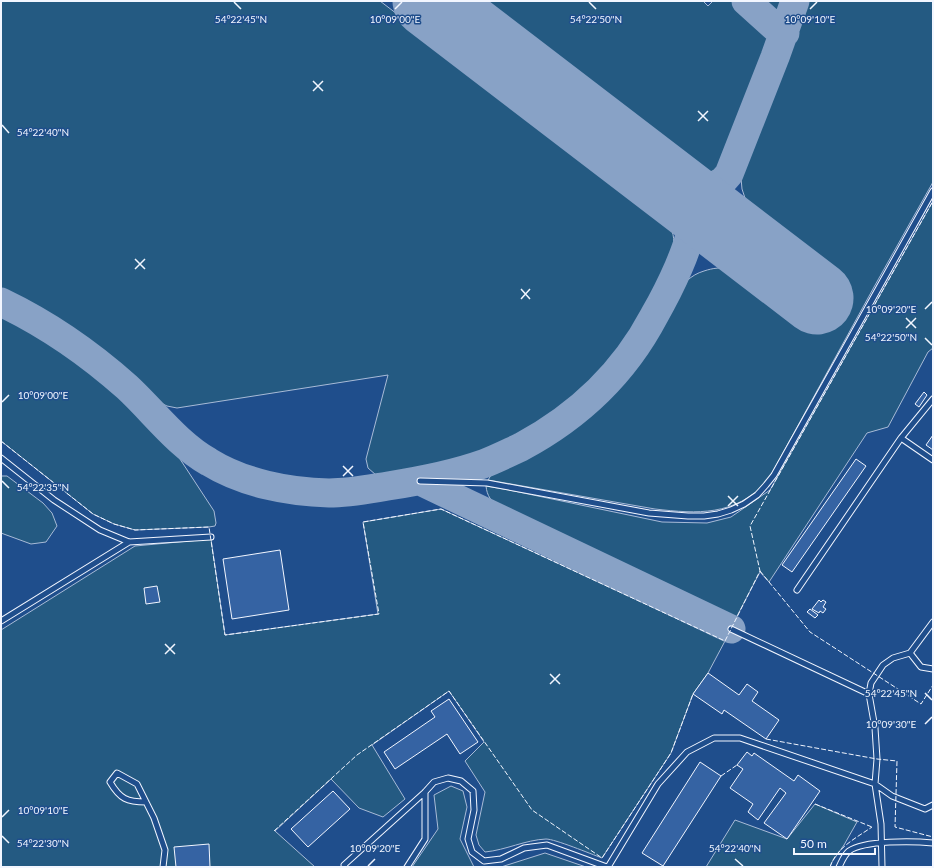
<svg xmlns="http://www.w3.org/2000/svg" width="934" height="868" font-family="Lato,sans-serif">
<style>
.green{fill:#245a82;stroke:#a8bbd7}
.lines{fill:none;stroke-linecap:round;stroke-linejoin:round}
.taxiway{stroke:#88a2c6;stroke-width:29}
.runway{stroke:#88a2c6;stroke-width:73}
.building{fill:#3563a3;stroke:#f2f6ff}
.lane-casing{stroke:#f2f6ff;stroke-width:7}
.lane{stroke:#1f4e8c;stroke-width:5}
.fence{stroke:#f2f6ff;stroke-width:1;stroke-dasharray:5 2;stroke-linecap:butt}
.ticks{fill:none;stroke:#f2f6ff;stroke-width:1.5}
.ticks-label{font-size:10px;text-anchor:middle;fill:#f2f6ff;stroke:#1f4e8c;stroke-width:3;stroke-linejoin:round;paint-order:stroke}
</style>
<rect width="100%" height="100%" fill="#1f4e8c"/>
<path class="green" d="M 1,1 L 380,1 L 667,220 C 668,223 671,227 672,231 C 679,251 664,273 656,291 C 624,360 575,409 507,443 C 487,453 463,459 441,465 C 420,470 398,476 376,475 L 368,468 L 366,459 L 388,375 L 177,408 L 167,406 L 159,402 L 104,354 L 78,334 L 22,300 L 1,290 Z
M 484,1 L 703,1 L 708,6 L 713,1 L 737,1 L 758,19 L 772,39 L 724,162 C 718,169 712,172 703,174 L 484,7 Z
M 757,1 L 785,1 L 781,12 C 772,17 764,7 757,1 Z
M 805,1 L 933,1 L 933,182 L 874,287 L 767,482 C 734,516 698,514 655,509 L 488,480 C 495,466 512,462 525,455 C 565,435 597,406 627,373 C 639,360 649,344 659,329 C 672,307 677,279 704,271 C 713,268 721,267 731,269 L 804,324 L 840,277 L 755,213 L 746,201 L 742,189 L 741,178 L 743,166 L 794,37 Z
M 933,201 L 933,348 L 928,352 L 888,427 L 867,433 L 769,582 L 760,572 L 736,618 L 499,507 C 491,501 487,496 486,486 L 514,491 L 662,522 L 707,523 L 731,517 L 770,490 Z
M 1,316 L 39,336 L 90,369 L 120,395 L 178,456 L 214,511 L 216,523 L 215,526 L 209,527 L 135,530 L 114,524 L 93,514 L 1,441 Z
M 1,476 L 7,476 L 43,503 L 52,513 L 57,526 L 46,542 L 31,544 L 1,533 Z
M 441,509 L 725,641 L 708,673 L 693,694 L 671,753 L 602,858 C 591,854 555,839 546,839 C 525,840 506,850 485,852 L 479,845 L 476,835 L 485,792 L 465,761 L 484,742 L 449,691 L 372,745 L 405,799 L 383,817 L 359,808 L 331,779 L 275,831 L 315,867 L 1,867 L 1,630 L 135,546 L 211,539 L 225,635 L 378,614 L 363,522 Z
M 451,786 L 463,791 L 467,807 L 460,839 L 474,867 L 412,867 L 438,829 L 434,795 Z
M 815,804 L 857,822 L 844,845 L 832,862 L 830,867 L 706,867 L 735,820 L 787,839 Z
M 545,853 L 586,867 L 501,867 Z"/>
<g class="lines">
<path class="taxiway" d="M 746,1 L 776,28 L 785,33
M 671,187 C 701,199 707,200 729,174 L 775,57 L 795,1
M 1,302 C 47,324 89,353 127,387 C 154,412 177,444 209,462 C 243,483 288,492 329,493 C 349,493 369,489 388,486 C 420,481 452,475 483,464 C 496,459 508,453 521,447 C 577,417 624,373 654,316 C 666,295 695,240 691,218 C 688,205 680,196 671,187
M 420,481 L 731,629"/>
<path class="runway" d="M 429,1 L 817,298"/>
</g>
<path class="building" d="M 924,392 L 927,395 L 919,407 L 915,404 Z
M 933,435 L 933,450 L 926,445 Z
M 856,459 L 866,466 L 792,572 L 782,565 Z
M 280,550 L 289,610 L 232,619 L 223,559 Z
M 157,586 L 160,602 L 146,604 L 144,588 Z
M 819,600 L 821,602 L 823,600 L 826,602 L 823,607 L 826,609 L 823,613 L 820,611 L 819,613 L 812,609 Z
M 810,609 L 818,615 L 815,618 L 807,612 Z
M 708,673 L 739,695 L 747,684 L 758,692 L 752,701 L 779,720 L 766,739 L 724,710 L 722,714 L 693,694 Z
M 449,699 L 478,742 L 460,754 L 447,734 L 395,769 L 384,752 L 435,717 L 431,711 Z
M 747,752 L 752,756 L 754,753 L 794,781 L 798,775 L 820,791 L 787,839 L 764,823 L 786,793 L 780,788 L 758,820 L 748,812 L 753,804 L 730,788 L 743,769 L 737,765 Z
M 700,762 L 721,776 L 663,866 L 642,853 Z
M 333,791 L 350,809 L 308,847 L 291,829 Z
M 209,844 L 210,867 L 176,867 L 174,847 Z"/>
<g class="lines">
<g class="lane-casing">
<path id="lane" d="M 901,438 L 933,460
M 1,458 L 54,500 L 100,530 L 129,542 L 211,537
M 420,481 L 487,483 L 649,513 L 688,516 L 704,516 L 718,514 L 731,510 L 744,504 L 757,495 L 766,485 L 774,475 L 933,191
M 797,590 L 901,438 L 933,399
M 1,621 L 129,542
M 731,629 L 869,694 L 875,728 L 877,759 L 875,784 L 881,824 L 882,867
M 910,653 L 921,667 L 933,669
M 869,694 L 871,683 L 883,665 L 893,658 L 910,653 L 933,622
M 146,802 C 127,802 120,799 110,782 L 117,773 L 137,784 L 154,818 L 165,850 L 163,867
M 345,867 L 344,865 L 425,792 L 434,782 L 448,778 L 461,781 L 473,791 L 474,810 L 468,839 L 472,852 L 484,861 L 501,859 L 524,848 L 547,845 L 607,867
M 407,867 L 425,839 L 425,792
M 608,867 L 658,784 L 687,752 L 714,738 L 740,738 L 875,784 L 892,796 L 925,809 L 933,805
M 839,867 C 842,861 844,855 849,851 C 864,840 914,841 933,843"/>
</g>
<use href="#lane" class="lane"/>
<path class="fence" d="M 1,441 L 93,514 L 114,524 L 135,530 L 209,527 L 225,635 L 379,614 L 363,522 L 441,509 L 725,641 L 760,571 L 750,526 L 933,201
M 760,571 L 810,632 L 921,704 L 933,685
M 766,739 L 877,759 L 897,761 L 895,827 L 933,837
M 721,776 L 737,765
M 815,804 L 872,827
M 274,831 L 357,755 L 449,691 L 532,810 L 602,858 L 671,753 L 693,694
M 830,867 C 836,848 856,838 872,827"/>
</g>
<path class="ticks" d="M 234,2 L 241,9M 589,2 L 596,9M 395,9 L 402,2M 810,9 L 817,2M 313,81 L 323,91M 313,91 L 323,81M 698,111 L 708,121M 698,121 L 708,111M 2,125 L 9,133M 135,259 L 145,269M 135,269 L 145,259M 521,289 L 530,299M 521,299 L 530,289M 925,309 L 932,302M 906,318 L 916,328M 906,328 L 916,318M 925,338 L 932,345M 2,402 L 9,395M 343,466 L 353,476M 343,476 L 353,466M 2,481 L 9,488M 728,496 L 738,506M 728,506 L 738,496M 165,644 L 175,654M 165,654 L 175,644M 550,674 L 560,684M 550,684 L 560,674M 925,693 L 932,700M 925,724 L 932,717M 2,817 L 9,810M 2,836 L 9,843M 735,859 L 743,866M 368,866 L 375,859"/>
<g class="ticks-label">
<text x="241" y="23">54°22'45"N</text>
<text x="395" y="23">10°09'00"E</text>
<text x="596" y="23">54°22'50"N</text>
<text x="810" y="23">10°09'10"E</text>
<text x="43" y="136">54°22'40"N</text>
<text x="891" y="313">10°09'20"E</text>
<text x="891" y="341">54°22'50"N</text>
<text x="43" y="399">10°09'00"E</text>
<text x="43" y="491">54°22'35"N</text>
<text x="891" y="697">54°22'45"N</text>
<text x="891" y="728">10°09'30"E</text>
<text x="43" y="814">10°09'10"E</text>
<text x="43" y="847">54°22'30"N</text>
<text x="375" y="852">10°09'20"E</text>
<text x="735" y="852">54°22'40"N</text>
</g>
<rect width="934" height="868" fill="none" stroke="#f2f6ff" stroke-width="4"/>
<path d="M794 848v6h81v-6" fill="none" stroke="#f2f6ff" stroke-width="2"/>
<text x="800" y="848" font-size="12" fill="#f2f6ff" stroke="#1f4e8c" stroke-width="3" paint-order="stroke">50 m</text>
</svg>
